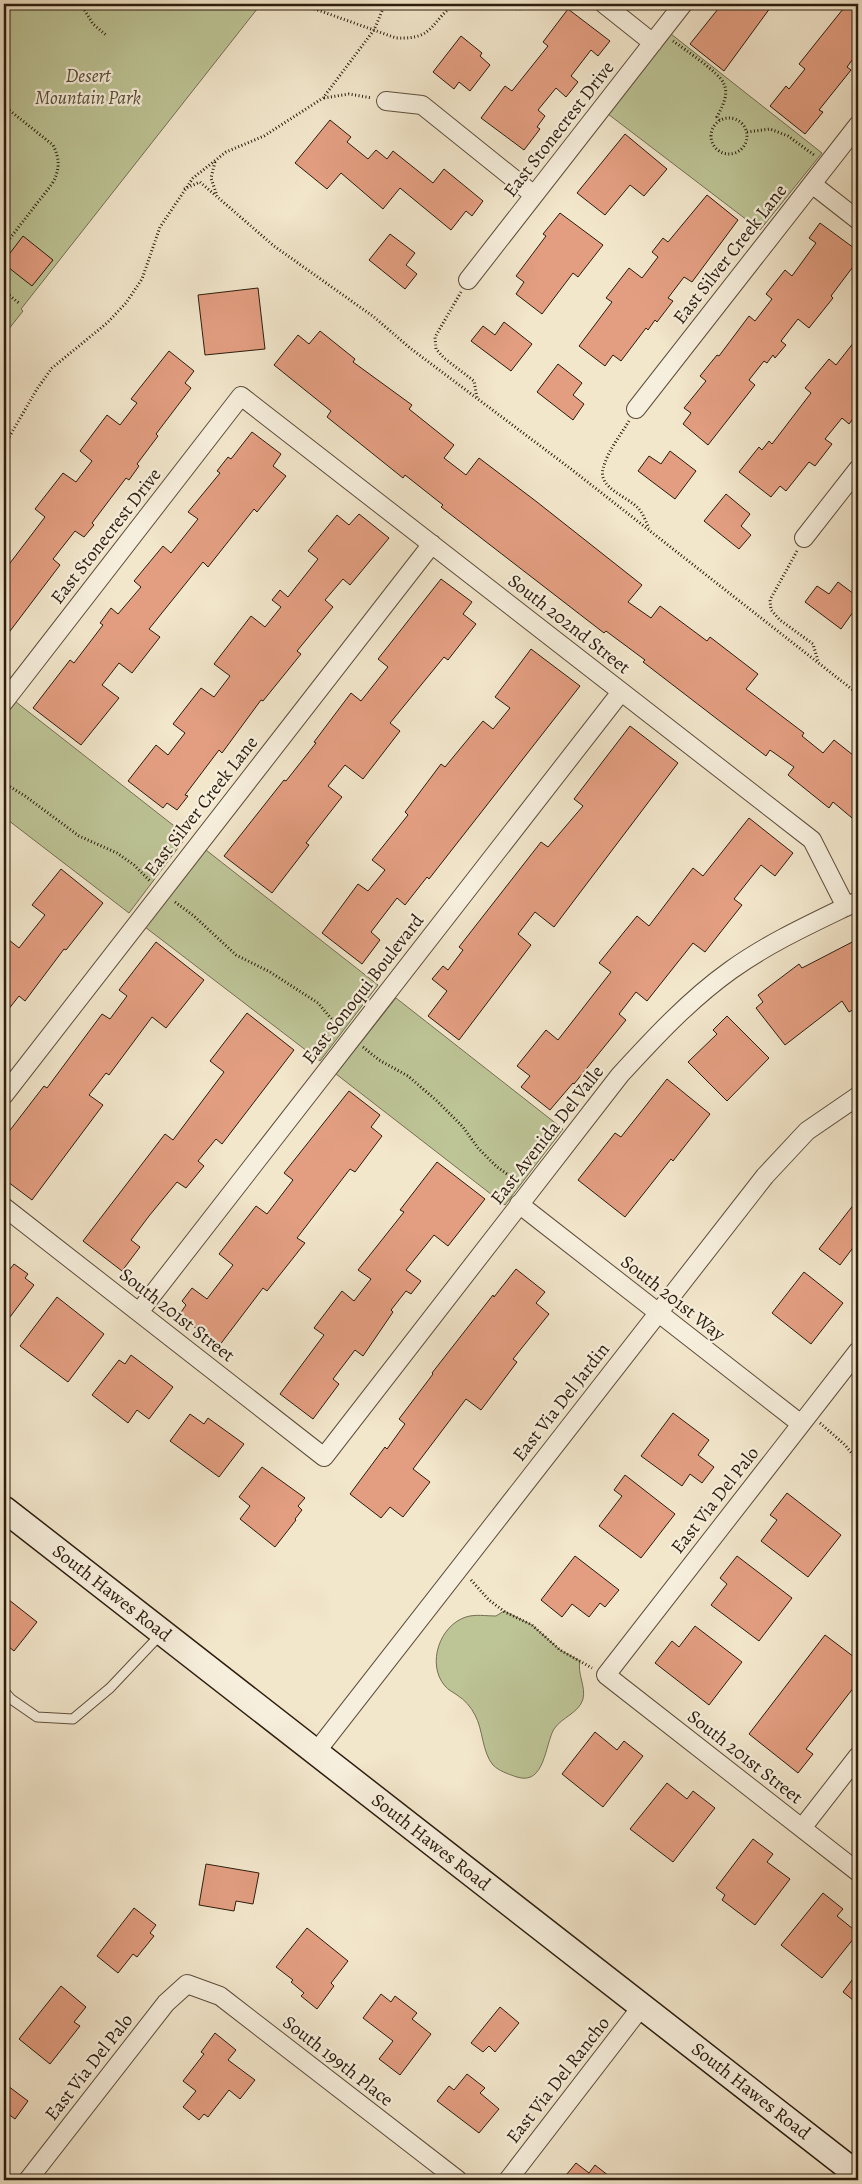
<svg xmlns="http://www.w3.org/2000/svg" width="862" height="2184" font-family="Alegreya,serif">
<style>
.green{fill:#bdc496;stroke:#747052}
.building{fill:#e39e81;stroke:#2c1d0e}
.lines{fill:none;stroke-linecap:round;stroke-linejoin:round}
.service-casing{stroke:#5e4f3d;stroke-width:11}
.minor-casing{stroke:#5e4f3d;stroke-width:20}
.secondary-casing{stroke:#2c1d0e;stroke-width:28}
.path{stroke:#2c1d0e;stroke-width:3;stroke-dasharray:1 2.5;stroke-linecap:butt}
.service{stroke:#f7efdd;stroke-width:9}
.minor{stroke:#f7efdd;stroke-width:18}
.secondary{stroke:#f7efdd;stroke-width:25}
.labels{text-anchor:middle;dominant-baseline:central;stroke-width:4.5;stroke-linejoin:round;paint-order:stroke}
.park-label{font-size:19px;font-style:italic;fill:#584f37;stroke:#f7efdd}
.street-label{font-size:19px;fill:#2c1d0e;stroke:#f7efdd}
</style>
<rect width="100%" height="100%" fill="#f2e6cb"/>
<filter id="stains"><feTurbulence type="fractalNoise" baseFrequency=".004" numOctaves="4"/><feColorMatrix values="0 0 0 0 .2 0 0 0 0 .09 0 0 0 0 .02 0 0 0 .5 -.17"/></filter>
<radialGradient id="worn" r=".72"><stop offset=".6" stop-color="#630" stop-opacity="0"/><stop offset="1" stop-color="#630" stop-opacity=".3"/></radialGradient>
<path class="green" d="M 4,4 L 261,4 L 21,309 L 23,311 L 4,335 Z
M 671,34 L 822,153 L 760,230 L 608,114 Z
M 16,702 L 187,836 L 129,913 L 4,817 L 4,717 Z
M 206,850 L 378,985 L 320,1061 L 145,927 Z
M 396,998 L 563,1129 L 505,1205 L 336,1074 Z
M 504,1611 L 532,1625 L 560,1650 L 580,1661 C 577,1674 586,1686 583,1699 C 579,1713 562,1717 554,1729 C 545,1744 545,1786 517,1777 C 508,1774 499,1771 493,1765 C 482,1752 483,1729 475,1715 C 471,1707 465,1700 457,1695 C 453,1692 448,1690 445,1686 C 426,1664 440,1625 466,1617 C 475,1614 486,1616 496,1616 Z"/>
<path class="building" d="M 722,4 L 773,4 L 724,71 L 690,44 Z
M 847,4 L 858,4 L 858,52 L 847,67 L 851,70 L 819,110 L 823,112 L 805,134 L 770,106 L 786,86 L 789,89 L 805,69 L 799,64 Z
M 568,9 L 610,41 L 598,56 L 591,50 L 571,76 L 578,82 L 566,97 L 556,88 L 538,110 L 545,116 L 537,127 L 540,129 L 524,150 L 481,118 L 505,86 L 512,91 L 548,46 L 543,42 Z
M 461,36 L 482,53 L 480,56 L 490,65 L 470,91 L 459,82 L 454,89 L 433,72 Z
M 330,120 L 351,137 L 347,142 L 368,159 L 376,150 L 387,159 L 393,151 L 433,183 L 444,169 L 483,201 L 472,216 L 466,211 L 451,230 L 400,188 L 383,209 L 341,173 L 327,189 L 295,163 Z
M 625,134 L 667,169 L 644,196 L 630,185 L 605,215 L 577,193 Z
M 707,195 L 738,220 L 692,282 L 684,277 L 668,298 L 673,301 L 657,322 L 655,320 L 648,330 L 646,328 L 621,361 L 613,355 L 605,366 L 579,346 L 612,302 L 606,298 L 629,268 L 642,278 L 658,257 L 652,252 L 663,238 L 668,242 Z
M 560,213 L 603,245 L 578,277 L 573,273 L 542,314 L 516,294 L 524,282 L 516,276 L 546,236 L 543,234 Z
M 820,223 L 858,251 L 858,260 L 831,296 L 833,298 L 809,328 L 798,319 L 781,341 L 786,345 L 775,358 L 773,355 L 767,363 L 764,361 L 749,380 L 755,385 L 708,445 L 683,424 L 691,413 L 684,408 L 706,381 L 700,376 L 717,355 L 719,356 L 749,316 L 755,321 L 772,299 L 766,294 L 785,270 L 792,276 L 816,243 L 809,238 Z
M 390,234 L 415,253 L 406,265 L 417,274 L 405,289 L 369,260 Z
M 23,236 L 53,260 L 32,286 L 4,264 L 4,261 Z
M 258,288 L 265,349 L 205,355 L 198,295 Z
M 504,322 L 532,344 L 511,371 L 471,341 L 483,326 L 495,335 Z
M 320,331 L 355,359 L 353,362 L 412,405 L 409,409 L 454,445 L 444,458 L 466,475 L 479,458 L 537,502 L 642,585 L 628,602 L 651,618 L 660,606 L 707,641 L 710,637 L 758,674 L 746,689 L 804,733 L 802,736 L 823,753 L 834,740 L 858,759 L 858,823 L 833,802 L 829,808 L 788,775 L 794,767 L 770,750 L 766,756 L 721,722 L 643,662 L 645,660 L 606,631 L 604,633 L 441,507 L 443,505 L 405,475 L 403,478 L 327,417 L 331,411 L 274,365 L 298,335 L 309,344 Z
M 858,337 L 858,412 L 849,424 L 842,418 L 825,439 L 832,444 L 815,466 L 809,462 L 786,491 L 780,486 L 771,497 L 739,472 L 759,447 L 762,450 L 769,441 L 772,444 L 811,393 L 805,388 L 829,359 L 836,365 Z
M 169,351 L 194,371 L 185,383 L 191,388 L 156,434 L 158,436 L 137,464 L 139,466 L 129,480 L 126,478 L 92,523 L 94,525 L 84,537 L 75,531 L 53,559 L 60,565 L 4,639 L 4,571 L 45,517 L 35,509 L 63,473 L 76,482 L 92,461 L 80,451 L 107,415 L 120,425 L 137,403 L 131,399 Z
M 558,364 L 582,383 L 573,395 L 584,404 L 573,420 L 537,392 Z
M 252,432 L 281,454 L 273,466 L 286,476 L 257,512 L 254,509 L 208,567 L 203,562 L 149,629 L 160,637 L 132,673 L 119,663 L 102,685 L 119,698 L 81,745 L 33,708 L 70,660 L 74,663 L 103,625 L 100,623 L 111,608 L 118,614 L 141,587 L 134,581 L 163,546 L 171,553 L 198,519 L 188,512 L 220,473 L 217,471 L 228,457 L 231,459 Z
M 670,451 L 696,471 L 675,499 L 638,471 L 649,456 L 661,464 Z
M 726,494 L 750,514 L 741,526 L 751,535 L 739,549 L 704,521 Z
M 359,514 L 389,538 L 350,585 L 343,579 L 325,600 L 333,607 L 297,651 L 301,654 L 263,701 L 261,700 L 222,753 L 219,750 L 185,795 L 188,796 L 177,810 L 167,803 L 163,808 L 128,781 L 156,745 L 168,755 L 185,733 L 173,724 L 201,688 L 214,697 L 230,676 L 214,664 L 251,616 L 265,627 L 281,607 L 272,600 L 280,590 L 288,597 L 318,559 L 308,551 L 337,515 L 349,525 Z
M 441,579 L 472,602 L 463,614 L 476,624 L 448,660 L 444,657 L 390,723 L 400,731 L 363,779 L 345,765 L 328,786 L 342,797 L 306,843 L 309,845 L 272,893 L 224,856 L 284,780 L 286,781 L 316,743 L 314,742 L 351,693 L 361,701 L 388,667 L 378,659 Z
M 838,582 L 858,597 L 858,605 L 841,629 L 805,602 L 817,586 L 829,594 Z
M 531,649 L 580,686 L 429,879 L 427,877 L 405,905 L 397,898 L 371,932 L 380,940 L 362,964 L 322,933 L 358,884 L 368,891 L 385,870 L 372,860 L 408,815 L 405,812 L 441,764 L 445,767 L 483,721 L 493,729 L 510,708 L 495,697 Z
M 630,726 L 678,763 L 554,927 L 535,912 L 518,934 L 531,945 L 459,1040 L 428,1016 L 447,991 L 432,979 L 443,966 L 448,970 L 463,950 L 459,947 L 541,842 L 548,847 L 583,806 L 574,799 Z
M 749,818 L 793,853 L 775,876 L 761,865 L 734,899 L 742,905 L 705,952 L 693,943 L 647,1001 L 636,992 L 619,1014 L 626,1020 L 574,1084 L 573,1083 L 550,1110 L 521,1087 L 530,1076 L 517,1066 L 546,1030 L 558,1040 L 611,972 L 599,963 L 637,916 L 649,926 L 693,868 L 703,876 Z
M 61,869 L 103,903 L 66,950 L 64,949 L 25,1001 L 19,996 L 4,1015 L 4,936 L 19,948 L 45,915 L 32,905 Z
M 858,939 L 858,1007 L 849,1012 L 842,1001 L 785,1045 L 756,1008 L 763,1002 L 758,995 L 799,964 L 802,968 Z
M 156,942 L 204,980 L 166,1028 L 152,1017 L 109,1075 L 106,1073 L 89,1095 L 103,1105 L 32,1200 L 4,1179 L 4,1138 L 44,1086 L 47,1088 L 102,1014 L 110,1019 L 127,996 L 119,990 Z
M 247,1013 L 294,1050 L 222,1144 L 216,1139 L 198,1161 L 204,1166 L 186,1188 L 177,1182 L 149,1216 L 131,1240 L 140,1247 L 122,1271 L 83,1241 L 165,1134 L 173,1140 L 224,1072 L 210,1061 Z
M 727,1016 L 769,1058 L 727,1101 L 688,1062 L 717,1034 L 713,1030 Z
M 667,1079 L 710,1114 L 673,1161 L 671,1159 L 625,1217 L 578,1180 L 615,1133 L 621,1137 Z
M 349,1091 L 380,1115 L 371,1127 L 382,1136 L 355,1172 L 350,1169 L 297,1238 L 305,1243 L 267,1291 L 263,1288 L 219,1346 L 179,1315 L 186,1305 L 182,1301 L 192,1288 L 207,1299 L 233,1265 L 219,1254 L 256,1206 L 267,1214 L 293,1180 L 284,1173 Z
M 437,1162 L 485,1199 L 448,1246 L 434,1235 L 406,1270 L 421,1281 L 411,1294 L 406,1291 L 391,1310 L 393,1312 L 363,1356 L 355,1350 L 333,1379 L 339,1384 L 313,1419 L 280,1394 L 324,1335 L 314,1328 L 342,1291 L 354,1301 L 371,1279 L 358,1270 L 404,1212 L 400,1210 Z
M 858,1199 L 858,1241 L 840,1265 L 819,1249 Z
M 14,1264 L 28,1274 L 25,1278 L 34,1285 L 4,1325 L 4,1277 Z
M 516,1269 L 545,1292 L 536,1303 L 549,1314 L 513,1359 L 517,1362 L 481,1410 L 466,1399 L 413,1469 L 430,1482 L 403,1517 L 390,1507 L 381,1518 L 350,1494 L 385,1447 L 387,1449 L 405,1424 L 399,1419 L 433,1374 L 432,1373 L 493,1295 L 494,1297 Z
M 804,1272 L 843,1303 L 811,1344 L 772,1313 Z
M 57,1297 L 104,1334 L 68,1382 L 20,1346 Z
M 131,1355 L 173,1387 L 149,1419 L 137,1410 L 128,1423 L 92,1395 L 119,1360 L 125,1364 Z
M 673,1413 L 709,1440 L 698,1455 L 714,1467 L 702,1483 L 690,1474 L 682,1486 L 641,1456 Z
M 190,1414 L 204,1424 L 208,1418 L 244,1444 L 219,1477 L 170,1441 Z
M 262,1467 L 305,1498 L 298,1506 L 302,1510 L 295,1519 L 296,1520 L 275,1547 L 240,1519 L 250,1506 L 239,1497 Z
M 625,1475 L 675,1514 L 641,1558 L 599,1526 L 622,1496 L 614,1490 Z
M 787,1493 L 841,1535 L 808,1577 L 761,1541 L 777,1520 L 770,1515 Z
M 575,1556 L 619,1590 L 605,1607 L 600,1603 L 589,1617 L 572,1604 L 562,1617 L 541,1600 Z
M 737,1556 L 792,1598 L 759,1641 L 711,1605 L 727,1584 L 720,1578 Z
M 4,1596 L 37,1622 L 14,1651 L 4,1643 Z
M 695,1626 L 742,1662 L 709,1705 L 655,1663 L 672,1641 L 679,1647 Z
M 825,1635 L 858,1660 L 858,1682 L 806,1749 L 813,1754 L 798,1773 L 749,1734 Z
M 595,1732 L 617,1750 L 624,1741 L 643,1756 L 603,1807 L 562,1774 Z
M 667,1783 L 687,1799 L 693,1791 L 715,1808 L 673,1862 L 630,1829 Z
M 753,1839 L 773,1854 L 767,1862 L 790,1879 L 755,1925 L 722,1900 L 725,1895 L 716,1888 Z
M 206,1864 L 259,1873 L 253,1904 L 236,1901 L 234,1911 L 199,1905 Z
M 823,1893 L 843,1909 L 837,1916 L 858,1933 L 822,1978 L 781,1945 Z
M 134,1908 L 156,1925 L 150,1933 L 154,1936 L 137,1957 L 133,1954 L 118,1973 L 97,1956 Z
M 307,1928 L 348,1961 L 331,1983 L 334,1986 L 317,2009 L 301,1996 L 304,1993 L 291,1982 L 293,1980 L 276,1967 Z
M 858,1972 L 858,2004 L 843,1992 Z
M 61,1986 L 86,2007 L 74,2022 L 80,2026 L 50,2064 L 19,2039 Z
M 381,1994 L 391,2002 L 395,1996 L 417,2013 L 412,2019 L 431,2034 L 400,2075 L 379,2059 L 393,2041 L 363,2018 Z
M 500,2007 L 519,2023 L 495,2052 L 489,2046 L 483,2052 L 471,2043 Z
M 215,2033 L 236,2050 L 228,2060 L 255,2080 L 240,2099 L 229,2090 L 208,2117 L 204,2114 L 199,2120 L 183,2107 L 196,2091 L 183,2081 L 204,2054 L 201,2052 Z
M 467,2074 L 485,2088 L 480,2093 L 499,2109 L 479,2133 L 437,2101 L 449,2086 L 454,2090 Z
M 4,2083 L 28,2101 L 15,2119 L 4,2111 Z
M 576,2163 L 589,2173 L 595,2165 L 614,2180 L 562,2180 Z"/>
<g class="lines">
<g class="service-casing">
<path id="service" d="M 4,1691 L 11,1699 L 37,1717 L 73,1719 L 110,1688 L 162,1633"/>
</g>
<g class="minor-casing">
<path id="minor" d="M 604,4 L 653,43
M 386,101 L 422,105 L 534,195
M 812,184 L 858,220
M 468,280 L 683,4
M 636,409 L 858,125
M 804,538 L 858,469
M 4,702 L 241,396 L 812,840 L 846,907
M 4,1095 L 432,544
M 519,1204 L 801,1424
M 4,1207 L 324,1457 L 620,1075 C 654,1038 689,1000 731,970 C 770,942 815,922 858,901
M 139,1312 L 621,692
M 858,1351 L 606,1675 L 858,1872
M 316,1752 L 765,1176 L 807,1131 L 858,1096
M 802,1828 L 858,1756
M 28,2180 L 166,2003 L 187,1984 L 220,1996 L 458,2180
M 508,2180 L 642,2006"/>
</g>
<g class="secondary-casing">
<path id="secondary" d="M 4,1509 L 858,2175"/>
</g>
<path class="path" d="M 81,4 L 93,24 L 106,35
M 301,4 L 396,38 C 438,40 430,18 457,4
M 492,4 C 507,7 523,13 536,4
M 673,41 C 684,49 720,73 724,84 C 729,95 722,107 717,117 L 720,121
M 324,98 L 349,94 L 372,98
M 4,106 L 53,145 C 60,159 60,170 52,184 L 4,246
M711 136a18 18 0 1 1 36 0a18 18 0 1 1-36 0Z
M 747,132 L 770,129 L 788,136 L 814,155
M 215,162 L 211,178 L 217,196
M 184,189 L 200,182 L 274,246 L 374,317 L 410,348 L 571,469 L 858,694
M 4,291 L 20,304
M 461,292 L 435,337 L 436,349 L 444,358 L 474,381 L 477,398
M 629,421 C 620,436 607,452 603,469 C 598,488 628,497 638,508 C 643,513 646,522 649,528
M 4,446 L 37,389 L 52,368 L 107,323 L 126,303 L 142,279 L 160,227 L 193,178 L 226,152 L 264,136 L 323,98 L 374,30 L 385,4
M 797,551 L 770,600 L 771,610 L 780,620 L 813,644 L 818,661
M 4,783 L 25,796 L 79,836 L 117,853 L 134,865 L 151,882
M 175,902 L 194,916 L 236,955 L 270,972 L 318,1003 L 340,1029
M 363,1047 L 379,1060 L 408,1076 L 437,1101 L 463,1127 L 478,1148 L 497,1167 L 517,1181
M 820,1423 L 845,1445 L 858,1461
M 471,1580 L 489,1600 L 505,1612 L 532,1625 L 560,1650 L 592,1668"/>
<use href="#service" class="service"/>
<use href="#minor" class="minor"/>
<use href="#secondary" class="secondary"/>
</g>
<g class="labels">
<g class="park-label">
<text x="88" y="76">Desert<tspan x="88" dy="22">Mountain Park</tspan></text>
</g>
<g class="street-label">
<text transform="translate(559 129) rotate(-52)">East Stonecrest Drive</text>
<text transform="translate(730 254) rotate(-52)">East Silver Creek Lane</text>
<text transform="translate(106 536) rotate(-52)">East Stonecrest Drive</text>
<text transform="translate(569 624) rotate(38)">South 202nd Street</text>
<text transform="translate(201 806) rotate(-52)">East Silver Creek Lane</text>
<text transform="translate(363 989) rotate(-52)">East Sonoqui Boulevard</text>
<text transform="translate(547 1135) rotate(-52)">East Avenida Del Valle</text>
<text transform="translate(673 1298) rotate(38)">South 201st Way</text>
<text transform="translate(177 1315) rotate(38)">South 201st Street</text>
<text transform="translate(561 1402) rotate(-52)">East Via Del Jardin</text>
<text transform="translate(715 1500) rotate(-52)">East Via Del Palo</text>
<text transform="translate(112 1593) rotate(38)">South Hawes Road</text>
<text transform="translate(745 1757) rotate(38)">South 201st Street</text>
<text transform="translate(431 1842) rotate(38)">South Hawes Road</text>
<text transform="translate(338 2061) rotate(38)">South 199th Place</text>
<text transform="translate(89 2067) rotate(-52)">East Via Del Palo</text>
<text transform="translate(558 2080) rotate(-52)">East Via Del Rancho</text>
<text transform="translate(751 2091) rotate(38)">South Hawes Road</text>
</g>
</g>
<rect width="862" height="2184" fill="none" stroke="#f2e6cb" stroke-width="20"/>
<rect x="5" y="5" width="852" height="2174" fill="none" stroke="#2c1d0e" stroke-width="2.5"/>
<rect x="10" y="10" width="842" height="2164" fill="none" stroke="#2c1d0e"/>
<rect width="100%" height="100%" filter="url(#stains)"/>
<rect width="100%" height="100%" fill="url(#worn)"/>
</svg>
